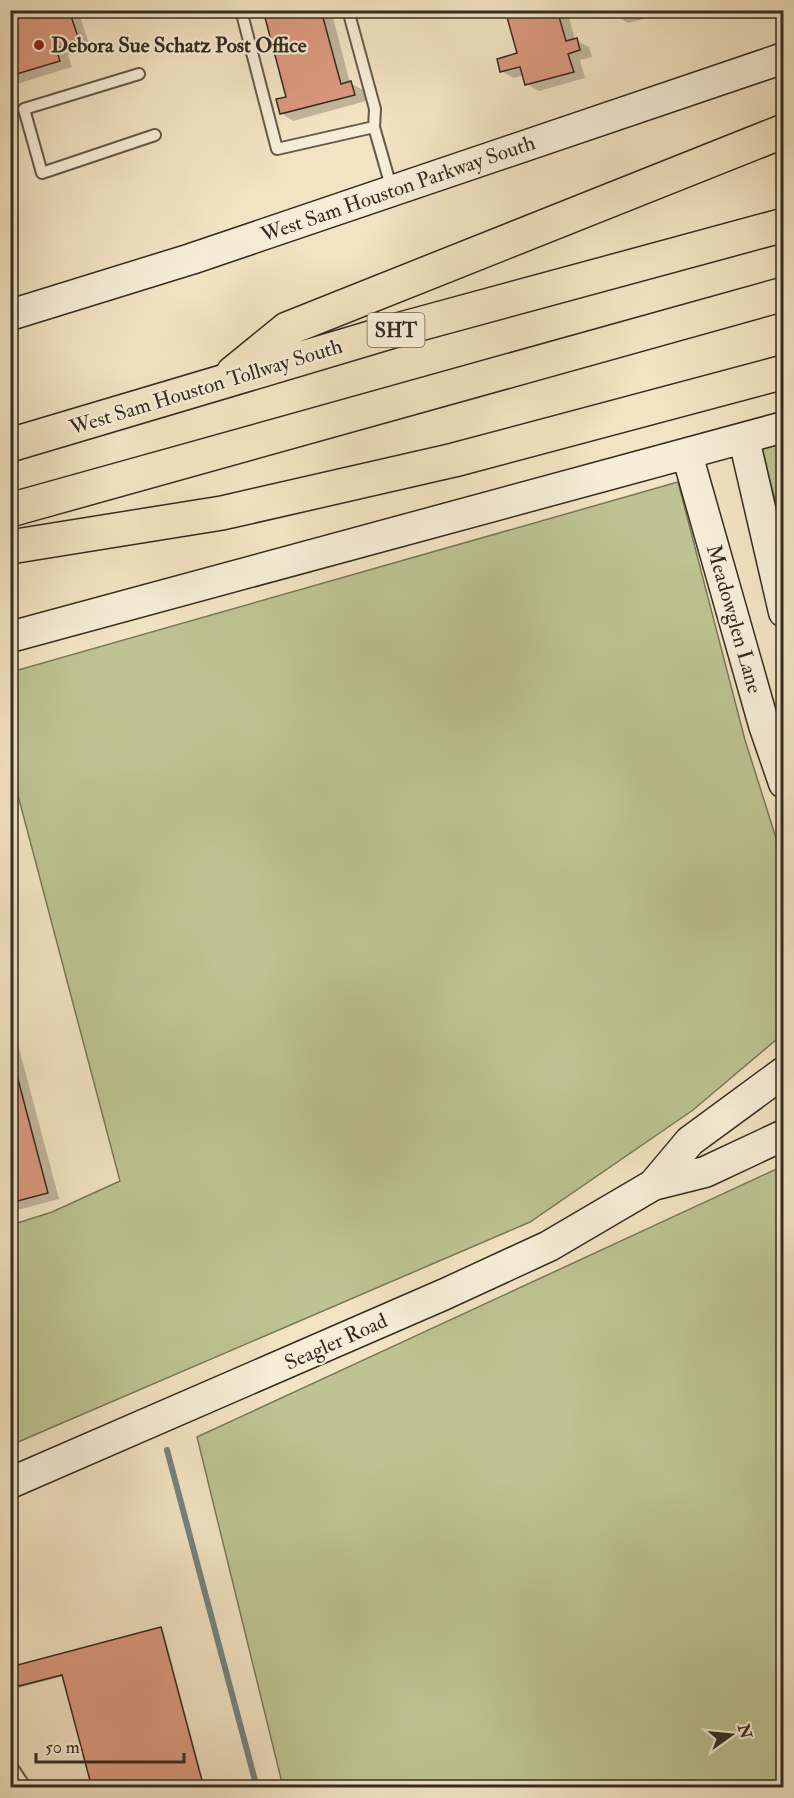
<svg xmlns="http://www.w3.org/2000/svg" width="794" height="1798" font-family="'IM FELL Double Pica',serif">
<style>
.green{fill:#bdc392;stroke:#78785a;stroke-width:1.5}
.shadow{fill:#0003;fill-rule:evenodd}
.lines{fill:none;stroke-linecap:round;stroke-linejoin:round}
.stream{stroke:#74827f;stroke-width:6}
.building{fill:#db997f;stroke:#342c22;stroke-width:1.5}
.lane-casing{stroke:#645a4a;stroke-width:14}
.secondary-casing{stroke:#342c22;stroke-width:33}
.highway-casing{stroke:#342c22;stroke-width:36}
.lane{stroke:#f7edd7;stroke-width:10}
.secondary{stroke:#f7edd7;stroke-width:30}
.highway{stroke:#f2e3c2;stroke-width:33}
.poi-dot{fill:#8f2418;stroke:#f7edd7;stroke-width:2}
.labels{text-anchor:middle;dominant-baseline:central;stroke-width:4.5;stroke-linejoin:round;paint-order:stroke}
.shield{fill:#f7edd7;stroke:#6e6658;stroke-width:1.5}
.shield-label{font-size:20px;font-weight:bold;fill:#342c22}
.poi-label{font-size:21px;font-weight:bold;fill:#342c22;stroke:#f7edd7;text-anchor:start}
.street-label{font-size:21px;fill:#342c22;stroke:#f7edd7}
</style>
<rect width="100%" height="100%" fill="#f2e3c2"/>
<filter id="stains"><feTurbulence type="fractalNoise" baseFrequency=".00333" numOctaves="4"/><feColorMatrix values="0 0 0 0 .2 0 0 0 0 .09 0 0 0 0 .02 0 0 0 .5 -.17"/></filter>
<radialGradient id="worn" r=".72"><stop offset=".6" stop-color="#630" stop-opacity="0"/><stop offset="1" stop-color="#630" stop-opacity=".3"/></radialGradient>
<path class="green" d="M 783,443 L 784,443 L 783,532 L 762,449 Z
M 678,482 L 745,740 L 783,860 L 783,1034 L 693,1110 L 530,1222 L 11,1445 L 11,1225 L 52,1212 L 120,1181 L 11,769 L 11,672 Z
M 783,1166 L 783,1787 L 283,1787 L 197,1437 Z"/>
<path class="shadow" d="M 10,10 L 78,10 L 90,47 L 68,55 L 72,67 L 10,86 Z
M 265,10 L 331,10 L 350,83 L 363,90 L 366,101 L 293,121 L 281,113 L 288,98 Z
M 506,10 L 567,10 L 575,40 L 589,47 L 592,57 L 580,60 L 585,78 L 539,91 L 527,84 L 524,75 L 514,78 L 501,71 L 518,54 ZM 527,63 L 528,66 L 509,71 L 509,68 Z
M 614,10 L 656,10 L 658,15 L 628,23 L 616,16 Z
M 10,1014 L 59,1199 L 10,1212 Z
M 161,1629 L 163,1630 L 205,1788 L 94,1788 L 64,1676 L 19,1688 L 17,1686 Z"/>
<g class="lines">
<path class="stream" d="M 167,1450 L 257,1788"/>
</g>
<path class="building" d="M 10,10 L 69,10 L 79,40 L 56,49 L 60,61 L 10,76 Z
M 263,10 L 321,10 L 341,84 L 351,81 L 355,95 L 280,114 L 276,99 L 286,97 Z
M 505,10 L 557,10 L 566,41 L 577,38 L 580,50 L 568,54 L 574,72 L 525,85 L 520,67 L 500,72 L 497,59 L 517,53 Z
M 612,10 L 639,10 L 614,17 Z
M 10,1049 L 48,1193 L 10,1203 Z
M 161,1627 L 204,1788 L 92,1788 L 62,1675 L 15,1687 L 10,1667 Z"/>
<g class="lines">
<g class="lane-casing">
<path id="lane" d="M 241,10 L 277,149 L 374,127
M 348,10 L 375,109 L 374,127 L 392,190
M 139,74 L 24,109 L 42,173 L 155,135
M 10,1764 L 26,1788"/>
</g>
<g class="secondary-casing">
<path id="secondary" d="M 10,315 L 191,259 L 784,58
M 744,439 L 784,612
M 687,454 L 764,725 L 784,783
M 10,637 L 784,427
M 653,1185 L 690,1141 L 784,1072
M 10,1483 L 445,1294 L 549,1246 L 653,1185 L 705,1172 L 784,1135"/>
</g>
<g class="highway-casing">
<path id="highway" d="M 233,373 L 287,329 L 784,131
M 10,445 L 390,332 L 784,225
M 10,510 L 784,294
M 10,547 L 222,513 L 454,460 L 784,372"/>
</g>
<use href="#lane" class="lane"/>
<use href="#secondary" class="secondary"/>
<use href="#highway" class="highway"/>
</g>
<circle class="poi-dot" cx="39" cy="45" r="6"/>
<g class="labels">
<rect class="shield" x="367.5" y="313" width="57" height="34" rx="4.5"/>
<g class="shield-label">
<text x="396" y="330">SHT</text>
</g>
<g class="poi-label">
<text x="51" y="45">Debora Sue Schatz Post Office</text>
</g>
<g class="street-label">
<text transform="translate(398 189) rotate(-19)">West Sam Houston Parkway South</text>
<text transform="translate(206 387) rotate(-17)">West Sam Houston Tollway South</text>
<text transform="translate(734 619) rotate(74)">Meadowglen Lane</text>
<text transform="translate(336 1342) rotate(-24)">Seagler Road</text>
</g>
</g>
<rect width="794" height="1798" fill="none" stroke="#f2e3c2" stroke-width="36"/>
<rect x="12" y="12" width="770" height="1774" fill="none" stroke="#342c22" stroke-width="3"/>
<rect x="18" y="18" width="758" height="1762" fill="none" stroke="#342c22" stroke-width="1.5"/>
<g transform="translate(731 1735) rotate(75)" stroke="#f7edd7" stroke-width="4.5" paint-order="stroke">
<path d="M0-4.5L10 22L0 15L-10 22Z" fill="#342c22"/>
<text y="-9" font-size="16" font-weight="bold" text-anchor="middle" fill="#342c22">N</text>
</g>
<path d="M36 1753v9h148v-9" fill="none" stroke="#342c22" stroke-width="3"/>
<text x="45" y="1753" font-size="18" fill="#342c22" stroke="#f7edd7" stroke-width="4.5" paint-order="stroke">50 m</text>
<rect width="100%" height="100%" filter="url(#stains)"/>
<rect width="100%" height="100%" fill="url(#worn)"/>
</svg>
